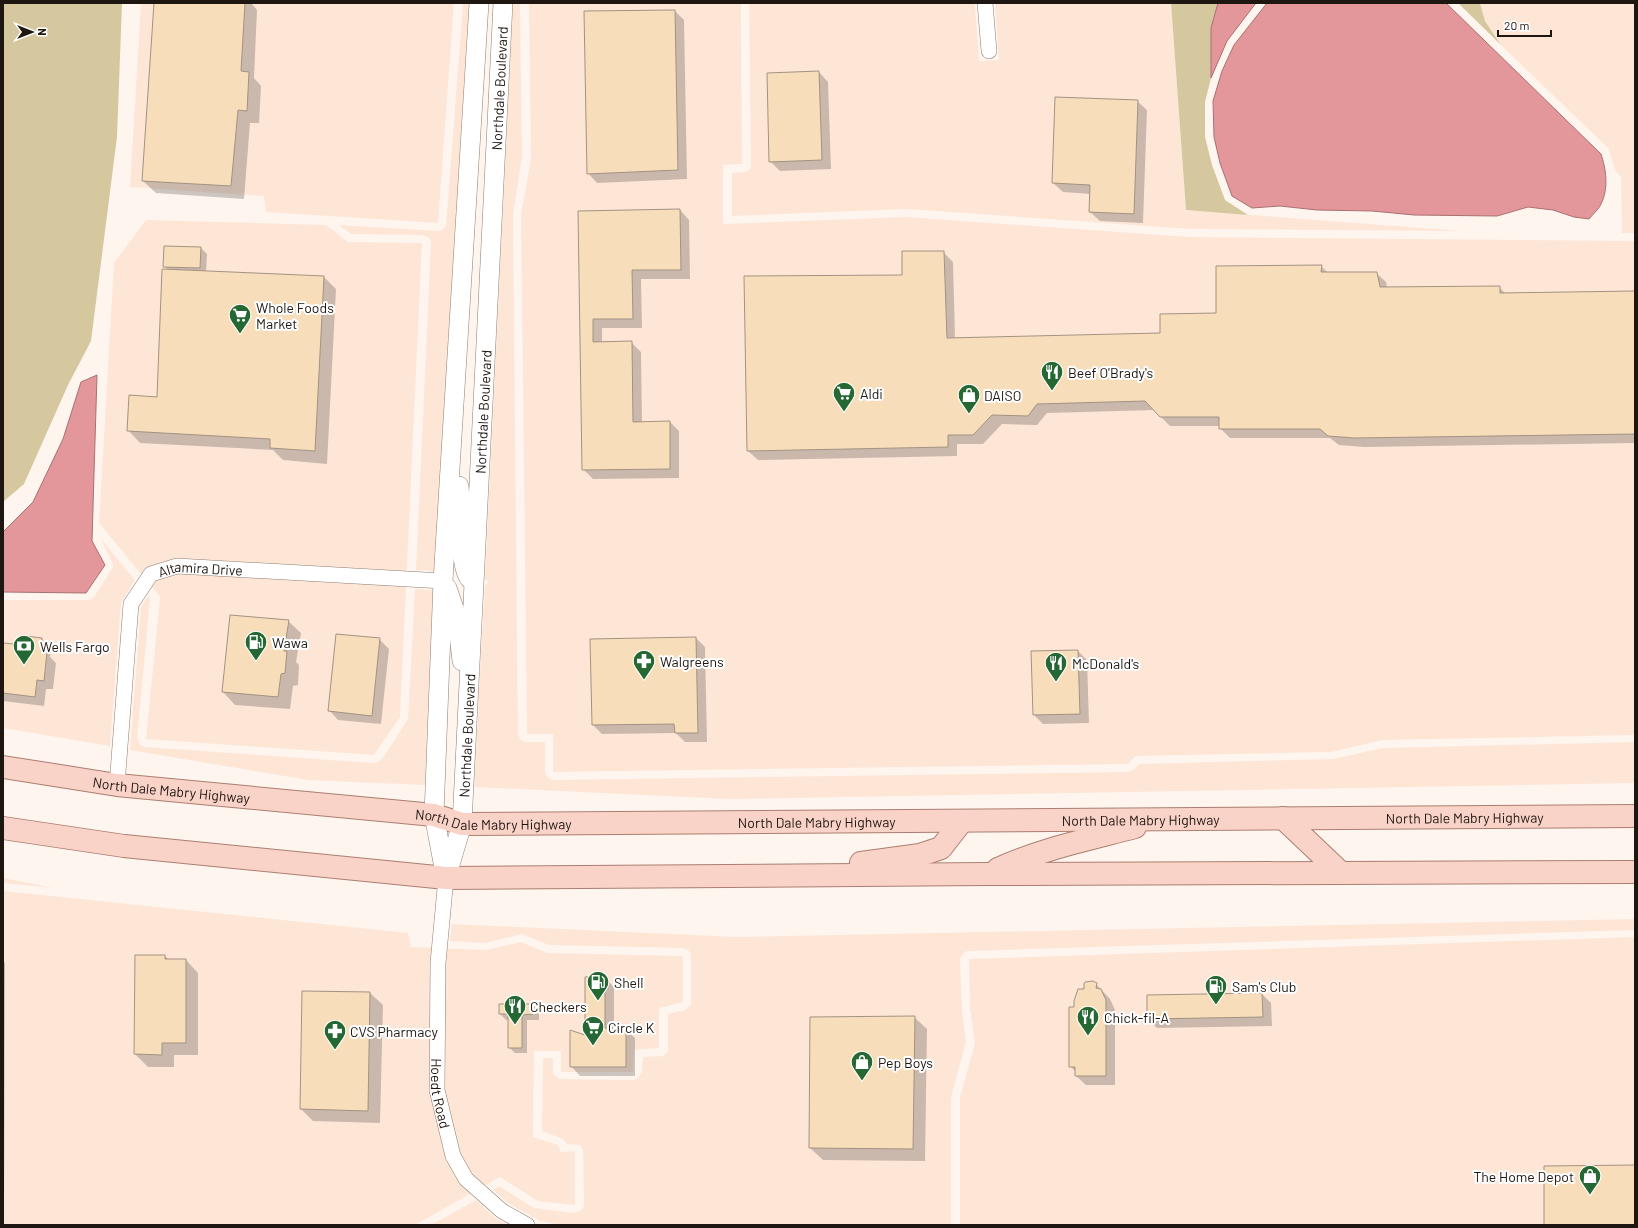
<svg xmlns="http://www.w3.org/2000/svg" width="1638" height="1228" font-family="Barlow,sans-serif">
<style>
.built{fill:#fee6d7}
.green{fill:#d6c89e}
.water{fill:#e4979a;stroke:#a97071}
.shadow{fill:#0003}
.building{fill:#f8ddba;stroke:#a29381}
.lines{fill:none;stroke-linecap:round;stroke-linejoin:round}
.minor-casing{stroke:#907c6f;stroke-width:16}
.tertiary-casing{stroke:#907c6f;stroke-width:20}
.primary-casing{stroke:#ab7e71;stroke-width:24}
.minor{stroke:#fff;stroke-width:15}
.tertiary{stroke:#fff;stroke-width:19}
.primary{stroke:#fad3c8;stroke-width:22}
.labels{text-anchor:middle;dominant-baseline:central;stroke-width:4;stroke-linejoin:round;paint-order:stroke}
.street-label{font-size:14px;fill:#1e1611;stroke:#fff}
.poi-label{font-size:14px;fill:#1e1611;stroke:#fff;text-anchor:start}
</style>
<rect width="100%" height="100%" fill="#fef5ef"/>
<path class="built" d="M 141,3 L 454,3 L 438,223 L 266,212 L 264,196 L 130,187 Z
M 463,3 L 469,3 L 443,429 L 441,429 L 442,437 L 434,571 L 416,570 L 431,241 L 428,237 L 422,235 L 351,234 L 339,225 L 437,231 L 442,230 L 446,226 Z
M 513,3 L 520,3 L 522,157 L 513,215 L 518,734 L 520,739 L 524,742 L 545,742 L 545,772 L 548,778 L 554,780 L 1128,772 L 1133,770 L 1139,764 L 1333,759 L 1383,748 L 1635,742 L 1635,783 L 729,799 L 474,787 L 478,714 L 479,714 L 478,706 L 485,586 L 489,581 L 485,579 Z
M 529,3 L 741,3 L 742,164 L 723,165 L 723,224 L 906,217 L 1190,237 L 1635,241 L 1635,735 L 1382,740 L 1332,752 L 1135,756 L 1128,764 L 553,772 L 553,734 L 527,734 L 521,215 L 531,158 Z
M 749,3 L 972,3 L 975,5 L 979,61 L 999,60 L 995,3 L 1171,3 L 1186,210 L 1462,231 L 1190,229 L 907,209 L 732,216 L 732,173 L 746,172 L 750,169 L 751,164 Z
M 1480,3 L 1635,3 L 1634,233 L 1622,233 L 1621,177 L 1615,170 L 1608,148 L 1501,45 L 1485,21 Z
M 146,220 L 326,225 L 348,242 L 422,243 L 400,717 L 374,755 L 146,739 L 160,597 L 99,523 L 114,263 Z
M 101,539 L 135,580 L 121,603 L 110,746 L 3,728 L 3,600 L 89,600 L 94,597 L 113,567 L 112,562 Z
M 415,589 L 433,590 L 425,785 L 308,780 L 130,750 L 141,607 L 148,596 L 150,599 L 137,738 L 140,745 L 145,747 L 373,763 L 378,762 L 382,759 L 408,719 Z
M 3,878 L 54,888 L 3,883 Z
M 3,891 L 408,933 L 411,947 L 486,950 L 521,942 L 547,953 L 683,956 L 683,1002 L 659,1008 L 659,1048 L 634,1050 L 633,1072 L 561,1072 L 561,1051 L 534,1051 L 533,1137 L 558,1145 L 561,1152 L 575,1151 L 575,1205 L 538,1201 L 500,1177 L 415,1225 L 3,1225 Z
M 1635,919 L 1635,930 L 969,951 L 964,952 L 960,959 L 962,1009 L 966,1042 L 951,1097 L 951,1225 L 561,1225 L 540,1221 L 508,1203 L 493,1190 L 499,1186 L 534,1208 L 574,1213 L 582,1210 L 584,1205 L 583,1149 L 580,1145 L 567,1144 L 563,1139 L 542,1131 L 543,1058 L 553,1058 L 553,1074 L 559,1079 L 633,1080 L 638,1078 L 642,1072 L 643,1057 L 663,1056 L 668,1051 L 668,1014 L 685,1010 L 691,1005 L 691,954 L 688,950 L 683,948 L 549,945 L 522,934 L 485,943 L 450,941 L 452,924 L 735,937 Z
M 1635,937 L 1635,1225 L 960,1225 L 960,1097 L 975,1043 L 970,1009 L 969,959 Z
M 476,1200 L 496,1219 L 508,1225 L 431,1225 Z"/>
<path class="green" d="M 3,3 L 122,3 L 117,137 L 91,341 L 68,385 L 24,484 L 3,502 Z
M 1171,3 L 1218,3 L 1211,28 L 1211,78 L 1205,102 L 1205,137 L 1212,165 L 1225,200 L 1248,215 L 1186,210 Z
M 1458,3 L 1480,3 L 1485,21 L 1501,45 Z"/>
<path class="water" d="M 1218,3 L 1256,3 L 1227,41 L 1211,78 L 1211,28 Z
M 1267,3 L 1446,3 L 1601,154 C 1606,169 1609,188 1601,204 C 1599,209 1593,214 1589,219 L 1574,217 L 1553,210 L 1528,207 L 1497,216 L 1414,215 L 1372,211 L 1317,210 L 1280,206 L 1252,208 L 1232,196 L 1220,163 L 1214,137 L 1213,101 L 1222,71 L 1234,45 Z
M 97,375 L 92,541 L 105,565 L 86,593 L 3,592 L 3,532 L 33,502 L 63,439 L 81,382 Z"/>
<path class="shadow" d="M 155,3 L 251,3 L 257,10 L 254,78 L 261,86 L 259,123 L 250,123 L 244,199 L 156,193 L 143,181 Z
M 675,11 L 684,20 L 687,179 L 597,183 L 588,173 Z
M 819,72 L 828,82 L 831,169 L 780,171 L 770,161 Z
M 1137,101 L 1147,110 L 1143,223 L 1100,221 L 1090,212 L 1091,194 L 1063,192 L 1053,183 Z
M 680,210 L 689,220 L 690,279 L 641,279 L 642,328 L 602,328 L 602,343 L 631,342 L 641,352 L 642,423 L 670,422 L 679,431 L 679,478 L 593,479 L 583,469 L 579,212 Z
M 201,248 L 207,254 L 206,272 L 324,277 L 336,289 L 327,464 L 283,460 L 273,450 L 140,443 L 128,430 L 158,398 L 168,270 L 164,266 Z
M 943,252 L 953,262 L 955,339 L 1161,334 L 1217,314 L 1321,266 L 1328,273 L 1376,273 L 1386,282 L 1387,288 L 1499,287 L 1506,294 L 1635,292 L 1635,443 L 1364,447 L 1339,445 L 1330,438 L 1230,438 L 1220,428 L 1220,426 L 1170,426 L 1154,410 L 1047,413 L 1037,425 L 1002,424 L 983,444 L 957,444 L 957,456 L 758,460 L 748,451 L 903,276 Z
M 288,621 L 301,633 L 296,662 L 299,665 L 298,685 L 293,686 L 290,709 L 235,705 L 223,692 Z
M 696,638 L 705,647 L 707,742 L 685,742 L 676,733 L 602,734 L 593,725 L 591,640 Z
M 42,639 L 51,648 L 50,657 L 56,663 L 53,689 L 46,689 L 44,706 L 3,701 L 3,644 L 26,646 Z
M 379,639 L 389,649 L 381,724 L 338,720 L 329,710 Z
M 1078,651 L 1087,660 L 1089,723 L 1043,724 L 1034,715 Z
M 165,956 L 169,960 L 186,960 L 198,973 L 198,1055 L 174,1055 L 174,1067 L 148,1067 L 135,1054 Z
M 3,961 L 5,963 L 4,1225 L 3,1225 Z
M 605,978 L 614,987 L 614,1029 L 625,1029 L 635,1038 L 635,1076 L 580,1076 L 571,1066 L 586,1036 Z
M 1096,984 L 1110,999 L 1115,1010 L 1115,1085 L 1086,1085 L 1076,1076 L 1076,1072 L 1070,1066 L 1075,1008 L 1085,990 Z
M 303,992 L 370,993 L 383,1005 L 380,1123 L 313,1121 L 301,1109 Z
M 1262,994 L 1271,1003 L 1272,1026 L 1157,1028 L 1148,1019 Z
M 533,1005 L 539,1011 L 539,1020 L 527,1020 L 527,1053 L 515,1053 L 509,1047 L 509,1020 L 506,1020 L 500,1014 Z
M 914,1017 L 927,1029 L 925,1161 L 823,1160 L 810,1148 Z"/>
<path class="building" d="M 154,3 L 245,3 L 241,71 L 249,72 L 247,111 L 238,110 L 231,186 L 142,181 Z
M 675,10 L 678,170 L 587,174 L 584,11 Z
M 819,71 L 822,160 L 769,162 L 767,73 Z
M 1055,97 L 1138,100 L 1134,214 L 1089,212 L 1090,185 L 1052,183 Z
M 680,209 L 681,270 L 632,270 L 633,319 L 593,319 L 593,342 L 632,341 L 633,422 L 670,421 L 670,469 L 582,470 L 578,211 Z
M 164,246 L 201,247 L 200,268 L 163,267 Z
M 902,251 L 944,251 L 947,338 L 1160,333 L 1160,314 L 1216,313 L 1216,266 L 1322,265 L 1321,272 L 1377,272 L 1380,287 L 1500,286 L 1500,293 L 1635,291 L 1635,434 L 1354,438 L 1328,436 L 1320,429 L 1219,429 L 1219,417 L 1160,417 L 1145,401 L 1037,404 L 1028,416 L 992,415 L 973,435 L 948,435 L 948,447 L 747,451 L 744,276 L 902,275 Z
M 162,269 L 324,276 L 315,451 L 270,448 L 270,439 L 127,431 L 129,395 L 157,397 Z
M 230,615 L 289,620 L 284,651 L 287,651 L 285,673 L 281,674 L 278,697 L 222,692 Z
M 336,634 L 380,638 L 372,716 L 328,711 Z
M 26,636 L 42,638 L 41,652 L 47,652 L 44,681 L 37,680 L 35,697 L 3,693 L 3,643 L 25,645 Z
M 696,637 L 698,733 L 675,733 L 674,724 L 592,725 L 590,639 Z
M 1078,650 L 1080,714 L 1033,715 L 1031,651 Z
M 135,955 L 165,955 L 165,959 L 186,959 L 186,1043 L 162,1043 L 162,1055 L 134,1054 Z
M 585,977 L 605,977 L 605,1028 L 626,1028 L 626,1067 L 570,1067 L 570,1030 L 585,1035 Z
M 1093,981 L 1097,983 L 1096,988 L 1101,989 L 1106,1000 L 1106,1076 L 1075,1076 L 1075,1067 L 1069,1067 L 1069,1007 L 1074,1007 L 1074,1001 L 1078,989 L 1084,989 L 1084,984 L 1085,982 Z
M 302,991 L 370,992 L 368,1111 L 300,1109 Z
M 1262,993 L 1263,1017 L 1147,1019 L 1147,995 Z
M 499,1004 L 533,1004 L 533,1014 L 522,1015 L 522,1048 L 508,1048 L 508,1014 L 499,1014 Z
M 915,1016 L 913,1149 L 809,1148 L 810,1017 Z
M 1635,1165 L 1635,1225 L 1544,1225 L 1544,1166 Z"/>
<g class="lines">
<g class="minor-casing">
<g id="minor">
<path d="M 985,3 L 989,51"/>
<path id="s1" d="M 117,785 L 131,604 L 151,574 L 177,566 L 443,581"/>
<path id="s2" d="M 446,878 L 438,963 L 437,1090 L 453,1156 L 466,1179 L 502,1211 L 527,1225"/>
</g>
</g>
<g class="tertiary-casing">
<g id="tertiary">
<path d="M 459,486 C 461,503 459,570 470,579"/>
<path d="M 447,588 L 457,617 L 462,661"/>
<path d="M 445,873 L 434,815 L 443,581 L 479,3"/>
<path id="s3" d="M 446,878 L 462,824 L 503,3"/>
</g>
</g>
<g class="primary-casing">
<g id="primary">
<path id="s4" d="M 3,767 L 117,785 L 434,815 L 462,824 L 1635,816"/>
<path d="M 1283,818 L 1341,873"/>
<path d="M 3,828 L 124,846 L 446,878 L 987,874 L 1635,872"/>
<path d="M 861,863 L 920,855 L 941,848 L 962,821"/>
<path d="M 998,869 C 1041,849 1090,839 1135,827"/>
</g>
</g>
<use href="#minor" class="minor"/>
<use href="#tertiary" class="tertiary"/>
<use href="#primary" class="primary"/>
</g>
<defs>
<g id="supermarket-pin" transform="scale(1.15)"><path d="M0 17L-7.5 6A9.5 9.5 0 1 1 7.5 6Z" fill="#256833" stroke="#fff"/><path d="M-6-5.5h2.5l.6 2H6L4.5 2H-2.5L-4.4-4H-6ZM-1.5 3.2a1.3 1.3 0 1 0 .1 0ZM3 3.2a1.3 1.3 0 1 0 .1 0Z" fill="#fff"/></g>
<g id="restaurant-pin" transform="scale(1.15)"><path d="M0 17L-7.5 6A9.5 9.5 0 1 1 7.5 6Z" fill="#256833" stroke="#fff"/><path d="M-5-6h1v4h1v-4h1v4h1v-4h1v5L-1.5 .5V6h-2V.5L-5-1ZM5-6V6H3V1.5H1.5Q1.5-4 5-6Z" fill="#fff"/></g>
<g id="shop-pin" transform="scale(1.15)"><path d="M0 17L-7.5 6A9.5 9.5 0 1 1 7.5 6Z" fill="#256833" stroke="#fff"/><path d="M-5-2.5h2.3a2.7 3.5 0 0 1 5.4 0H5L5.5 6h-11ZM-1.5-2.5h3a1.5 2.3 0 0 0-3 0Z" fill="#fff"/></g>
<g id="fuel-pin" transform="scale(1.15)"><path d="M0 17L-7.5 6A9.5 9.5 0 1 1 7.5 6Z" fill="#256833" stroke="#fff"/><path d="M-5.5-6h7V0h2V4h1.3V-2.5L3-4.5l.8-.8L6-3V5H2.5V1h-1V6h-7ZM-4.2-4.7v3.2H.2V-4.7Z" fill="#fff"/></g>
<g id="bank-pin" transform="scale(1.15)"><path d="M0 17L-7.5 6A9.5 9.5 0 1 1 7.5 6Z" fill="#256833" stroke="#fff"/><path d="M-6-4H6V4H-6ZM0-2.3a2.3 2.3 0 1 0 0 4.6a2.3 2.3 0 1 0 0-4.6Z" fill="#fff"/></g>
<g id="pharmacy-pin" transform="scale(1.15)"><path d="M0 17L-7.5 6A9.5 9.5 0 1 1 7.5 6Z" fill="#256833" stroke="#fff"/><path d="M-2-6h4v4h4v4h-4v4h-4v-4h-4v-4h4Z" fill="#fff"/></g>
</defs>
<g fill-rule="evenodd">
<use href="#supermarket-pin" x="240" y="315"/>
<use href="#restaurant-pin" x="1052" y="372"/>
<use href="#supermarket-pin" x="844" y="393"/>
<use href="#shop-pin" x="969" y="395"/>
<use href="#fuel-pin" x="256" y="642"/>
<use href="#bank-pin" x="24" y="646"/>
<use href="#pharmacy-pin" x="644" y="661"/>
<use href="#restaurant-pin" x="1056" y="663"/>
<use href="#fuel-pin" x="598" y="982"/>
<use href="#fuel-pin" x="1216" y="986"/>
<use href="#restaurant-pin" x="515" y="1006"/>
<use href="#restaurant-pin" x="1088" y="1017"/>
<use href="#supermarket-pin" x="593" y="1027"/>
<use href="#pharmacy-pin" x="335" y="1031"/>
<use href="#shop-pin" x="862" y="1062"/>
<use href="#shop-pin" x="1590" y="1176"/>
</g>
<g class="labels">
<g class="street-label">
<text stroke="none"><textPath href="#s3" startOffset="793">Northdale Boulevard</textPath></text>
<text stroke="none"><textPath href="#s3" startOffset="469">Northdale Boulevard</textPath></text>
<text stroke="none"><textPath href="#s1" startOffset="268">Altamira Drive</textPath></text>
<text stroke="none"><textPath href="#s3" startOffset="145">Northdale Boulevard</textPath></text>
<text stroke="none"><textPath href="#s4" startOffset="170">North Dale Mabry Highway</textPath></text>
<text stroke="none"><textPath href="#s4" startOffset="1466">North Dale Mabry Highway</textPath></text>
<text stroke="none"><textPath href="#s4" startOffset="494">North Dale Mabry Highway</textPath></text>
<text stroke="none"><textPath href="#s4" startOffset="1142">North Dale Mabry Highway</textPath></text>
<text stroke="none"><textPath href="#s4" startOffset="818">North Dale Mabry Highway</textPath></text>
<text stroke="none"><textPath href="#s2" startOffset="216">Hoedt Road</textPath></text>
</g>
<g class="poi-label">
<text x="256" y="307">Whole Foods<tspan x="256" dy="16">Market</tspan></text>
<text x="1068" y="372">Beef O'Brady's</text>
<text x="860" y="393">Aldi</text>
<text x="984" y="395">DAISO</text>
<text x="272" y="642">Wawa</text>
<text x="40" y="646">Wells Fargo</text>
<text x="660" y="661">Walgreens</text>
<text x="1072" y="663">McDonald's</text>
<text x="614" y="982">Shell</text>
<text x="1232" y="986">Sam's Club</text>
<text x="530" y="1006">Checkers</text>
<text x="1104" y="1017">Chick-fil-A</text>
<text x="608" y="1027">Circle K</text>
<text x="350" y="1031">CVS Pharmacy</text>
<text x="878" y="1062">Pep Boys</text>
<text x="1574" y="1176" text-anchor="end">The Home Depot</text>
</g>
</g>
<rect width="1638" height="1228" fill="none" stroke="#1e1611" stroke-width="8"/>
<g transform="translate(32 32) rotate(90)" stroke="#ffffff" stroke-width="3" paint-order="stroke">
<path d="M0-3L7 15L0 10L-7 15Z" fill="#1e1611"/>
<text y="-6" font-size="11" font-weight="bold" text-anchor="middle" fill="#1e1611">N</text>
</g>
<path d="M1498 30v6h53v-6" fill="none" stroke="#1e1611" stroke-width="2"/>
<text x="1504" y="30" font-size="12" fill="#1e1611" stroke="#ffffff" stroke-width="3" paint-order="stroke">20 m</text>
</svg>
